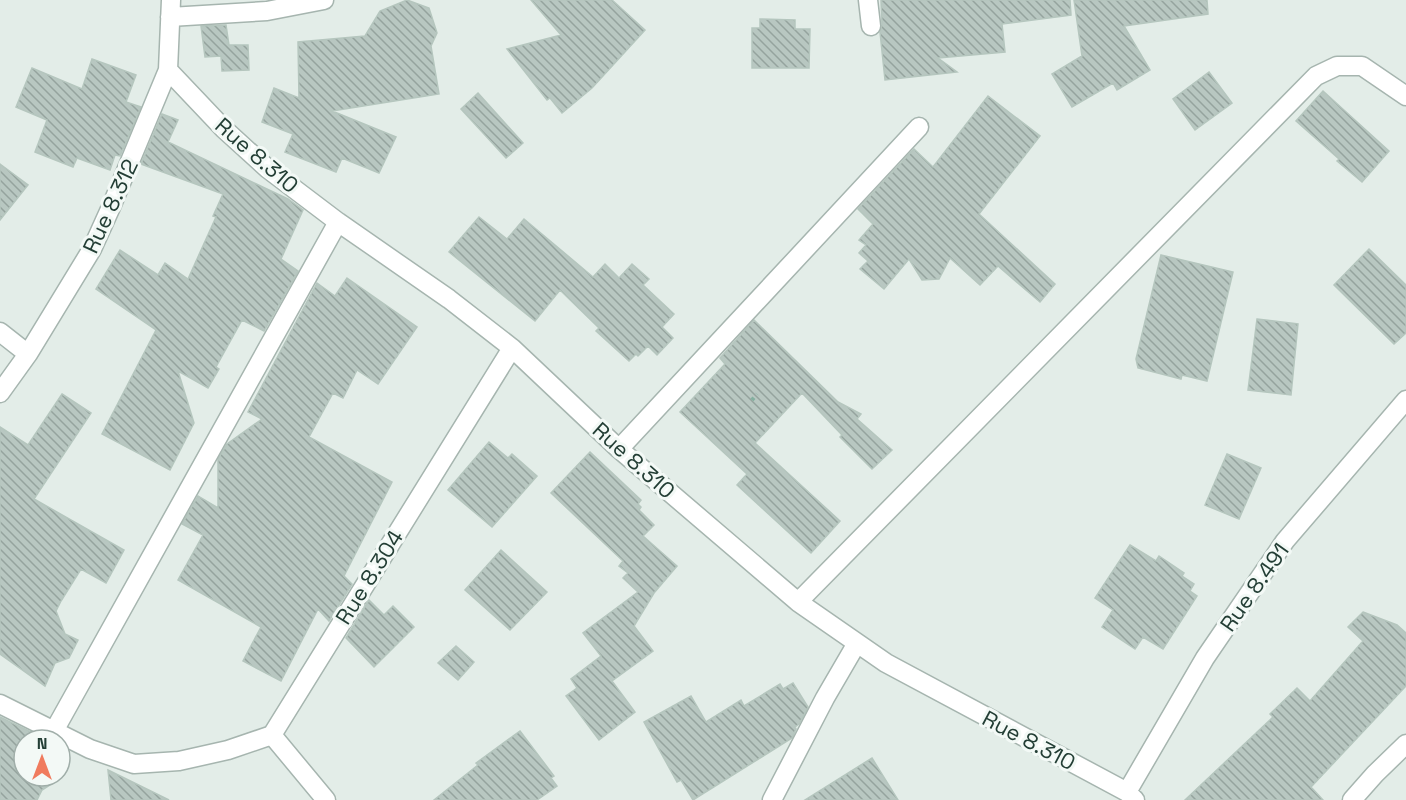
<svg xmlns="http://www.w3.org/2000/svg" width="1406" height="800" font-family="'Space Grotesk',sans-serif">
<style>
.building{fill:url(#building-back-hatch);stroke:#b5c6be;stroke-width:1.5}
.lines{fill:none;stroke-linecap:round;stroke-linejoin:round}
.minor-casing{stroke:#a6b5af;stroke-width:21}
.path{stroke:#84b0a0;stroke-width:4;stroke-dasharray:3 4.5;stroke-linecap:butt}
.minor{stroke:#fff;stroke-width:18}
.labels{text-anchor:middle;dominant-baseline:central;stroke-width:6;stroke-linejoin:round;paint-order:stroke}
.street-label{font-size:22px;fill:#233e35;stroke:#f3f9f6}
</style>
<defs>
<pattern id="building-back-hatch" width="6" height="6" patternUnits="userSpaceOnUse" patternTransform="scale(1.5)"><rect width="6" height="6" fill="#b8c7c1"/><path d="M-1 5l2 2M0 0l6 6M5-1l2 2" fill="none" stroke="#95a39e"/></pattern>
</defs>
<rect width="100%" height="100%" fill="#e3ede8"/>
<path class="building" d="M 407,0 L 429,8 L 437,33 L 431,46 L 439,94 L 332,111 L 396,137 L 379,173 L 342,158 L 336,172 L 285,152 L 293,134 L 262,122 L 274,88 L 299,98 L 298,42 L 365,36 L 380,11 Z
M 531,0 L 612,0 L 645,30 L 592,88 L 562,113 L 550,98 L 547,100 L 507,49 L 561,35 Z
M 881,0 L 1070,0 L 1071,15 L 1002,24 L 1005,52 L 938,58 L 957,72 L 885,80 L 880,32 L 882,25 Z
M 1074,0 L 1207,0 L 1208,14 L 1124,26 L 1150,70 L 1117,90 L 1113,83 L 1072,107 L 1052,74 L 1082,56 Z
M 760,19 L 795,20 L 795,29 L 810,29 L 809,68 L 752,68 L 752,28 L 760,28 Z
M 226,25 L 229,45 L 248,45 L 249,70 L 222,71 L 221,56 L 205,57 L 201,26 Z
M 92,59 L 136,75 L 126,102 L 141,107 L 120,156 L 115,155 L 110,170 L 77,158 L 73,167 L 35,152 L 47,120 L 16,107 L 32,68 L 82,89 Z
M 1209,72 L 1232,103 L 1195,130 L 1173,99 Z
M 1323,91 L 1389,151 L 1362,182 L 1337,161 L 1339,159 L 1296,121 Z
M 478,93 L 523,143 L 506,158 L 461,109 Z
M 988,96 L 1040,136 L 979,214 L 1055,284 L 1040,302 L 998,266 L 980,285 L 950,258 L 939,279 L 922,280 L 909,259 L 884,289 L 860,269 L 868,261 L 859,253 L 866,245 L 859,240 L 873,224 L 858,209 L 914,149 L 933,167 Z
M 162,114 L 178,120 L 168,142 L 288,199 L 303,210 L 281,259 L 298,271 L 264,331 L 242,320 L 216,367 L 219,369 L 208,388 L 178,371 L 194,423 L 170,470 L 102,434 L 156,330 L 96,289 L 120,250 L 158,275 L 165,263 L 188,279 L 216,217 L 213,216 L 223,194 L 141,164 Z
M 0,164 L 28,185 L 0,220 Z
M 479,217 L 507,239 L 524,219 L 593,277 L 605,264 L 619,278 L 632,264 L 649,279 L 643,285 L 674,314 L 662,327 L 673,338 L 657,355 L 648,346 L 638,356 L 636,354 L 629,361 L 596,331 L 599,328 L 560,290 L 535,321 L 449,252 Z
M 1369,249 L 1406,285 L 1406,333 L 1394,344 L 1334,285 Z
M 1161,255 L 1233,272 L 1207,381 L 1182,375 L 1181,379 L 1138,368 L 1136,359 Z
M 347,278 L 417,327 L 378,384 L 357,370 L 343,398 L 333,393 L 309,437 L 392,482 L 344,576 L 352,584 L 329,621 L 318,609 L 281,681 L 243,661 L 261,627 L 178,580 L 203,535 L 182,524 L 198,496 L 218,508 L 218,459 L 227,444 L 262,419 L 248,412 L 317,283 L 335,296 Z
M 1257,319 L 1298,324 L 1291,395 L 1248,390 Z
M 754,320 L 838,402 L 861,414 L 857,419 L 892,450 L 872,469 L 840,437 L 842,435 L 802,393 L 755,443 L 840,521 L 811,553 L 737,485 L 747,474 L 680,412 L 725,364 L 720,358 Z
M 62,394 L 91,413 L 34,499 L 124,550 L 106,583 L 81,569 L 61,601 L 56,611 L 65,634 L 78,640 L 69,658 L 55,663 L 45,686 L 0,654 L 0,427 L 28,445 Z
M 489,442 L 508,458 L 512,454 L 537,476 L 492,527 L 448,490 Z
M 590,452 L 641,500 L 638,504 L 641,507 L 639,510 L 654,525 L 643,536 L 677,566 L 654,593 L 634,626 L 653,651 L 612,681 L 635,712 L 599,740 L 566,696 L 577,688 L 571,679 L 601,656 L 583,633 L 638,592 L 623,578 L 628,573 L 619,566 L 623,561 L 551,493 Z
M 1227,454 L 1261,468 L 1239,519 L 1205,505 Z
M 1130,545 L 1156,561 L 1159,556 L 1184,573 L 1182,576 L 1194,584 L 1190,591 L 1197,596 L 1163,649 L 1143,637 L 1135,649 L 1102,627 L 1113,610 L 1095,598 Z
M 501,550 L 547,592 L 510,630 L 465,590 Z
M 369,600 L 384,615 L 393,606 L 414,627 L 374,667 L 346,638 Z
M 1363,612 L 1397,625 L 1406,633 L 1406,686 L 1311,787 L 1323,800 L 1185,800 L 1273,717 L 1270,714 L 1297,688 L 1310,701 L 1363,641 L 1348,627 Z
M 456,646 L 474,662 L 458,680 L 438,663 Z
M 793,683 L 808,707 L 799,724 L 795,727 L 796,729 L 792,738 L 693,800 L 681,780 L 677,782 L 644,722 L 691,696 L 706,722 L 741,700 L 744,706 L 780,684 L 783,689 Z
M 0,717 L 47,740 L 24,740 L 24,776 L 56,776 L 50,785 L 42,790 L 37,800 L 0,800 Z
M 520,731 L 554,776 L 551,778 L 557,786 L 537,800 L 434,800 L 478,765 L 476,763 Z
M 872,758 L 898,800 L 805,800 Z
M 108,770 L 169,800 L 111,800 Z"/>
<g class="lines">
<g class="minor-casing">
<path id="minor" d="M 868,0 L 871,26
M 170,17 L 267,11 L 324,0
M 168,70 L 224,129 L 268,169 L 338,222 L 449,299 L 512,348 L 619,449 L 798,602 L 886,663 L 1127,792 L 1135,800
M 0,332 L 28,354
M 0,393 L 28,354 L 92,249 L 111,207 L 168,70 L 171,0
M 619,449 L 919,127
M 798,602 L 1316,76 L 1337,66 L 1362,66 L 1406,96
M 0,704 L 90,749 L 134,764 L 179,761 L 228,750 L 272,735
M 54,731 L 338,222
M 1127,792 L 1205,658 L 1285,541 L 1406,400
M 326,800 L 272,735 L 512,348
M 772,800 L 825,698 L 857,643
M 1352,800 L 1375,774 L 1406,744"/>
</g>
<path class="path" d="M 752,400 L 757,394"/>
<use href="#minor" class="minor"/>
</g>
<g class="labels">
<g class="street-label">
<text transform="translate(257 155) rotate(41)">Rue 8.310</text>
<text transform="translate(110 206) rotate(-65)">Rue 8.312</text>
<text transform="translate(634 460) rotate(42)">Rue 8.310</text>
<text transform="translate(369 577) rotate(-58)">Rue 8.304</text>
<text transform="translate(1254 587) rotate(-55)">Rue 8.491</text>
<text transform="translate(1029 740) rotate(28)">Rue 8.310</text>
</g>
</g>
<g transform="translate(42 758)"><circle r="28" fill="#f3f9f6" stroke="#a0aea9" stroke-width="1.5"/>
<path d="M0-4.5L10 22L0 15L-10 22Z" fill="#f07b5e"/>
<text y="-9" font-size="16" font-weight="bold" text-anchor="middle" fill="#233e35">N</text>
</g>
</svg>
